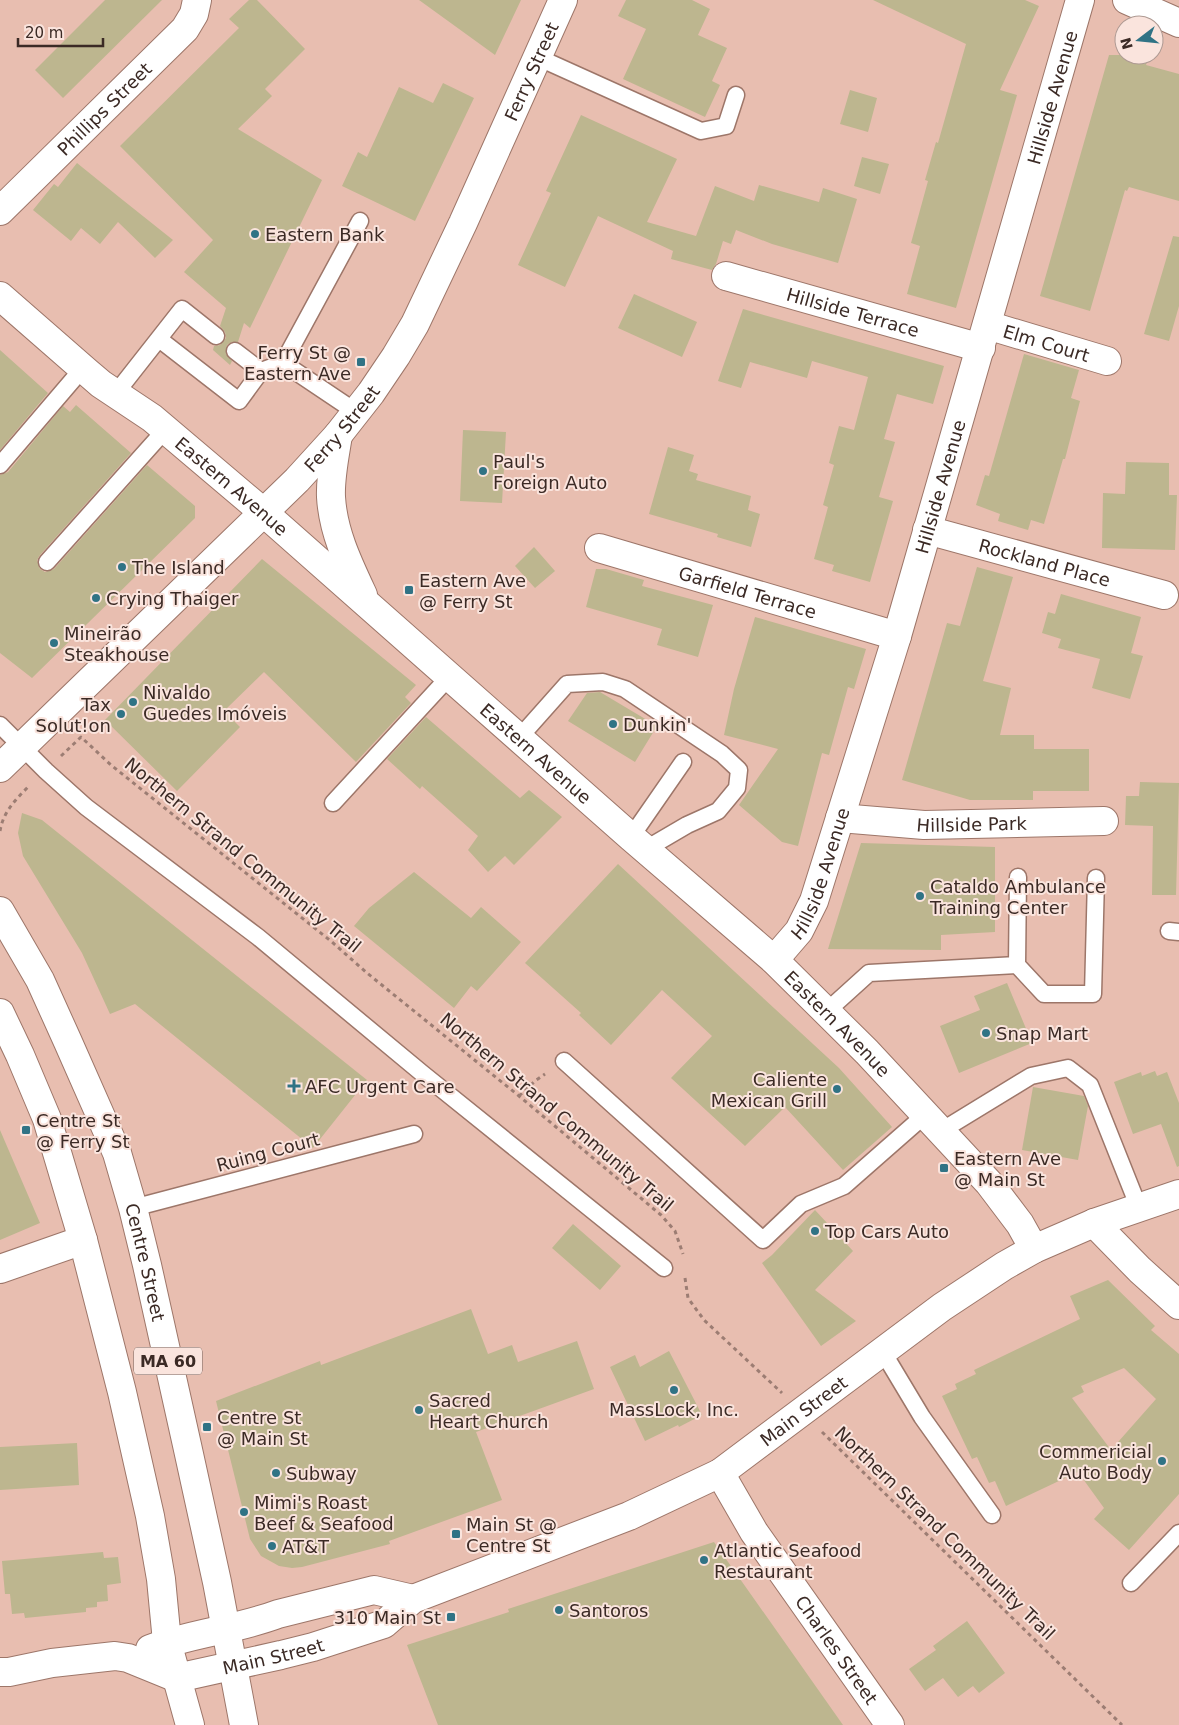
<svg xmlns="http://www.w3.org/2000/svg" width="1179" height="1725" font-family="'DejaVu Sans',sans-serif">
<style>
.building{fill:#bdb68f;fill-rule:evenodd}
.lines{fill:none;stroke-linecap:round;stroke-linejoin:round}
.lane-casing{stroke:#9d7669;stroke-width:19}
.street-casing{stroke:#9d7669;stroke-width:30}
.secondary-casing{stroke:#9d7669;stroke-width:30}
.primary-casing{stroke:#9d7669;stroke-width:30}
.path{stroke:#9c7d73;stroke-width:3;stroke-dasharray:4 4;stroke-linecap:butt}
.lane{stroke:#fff;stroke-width:16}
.street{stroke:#fff;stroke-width:28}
.secondary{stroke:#fff;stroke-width:28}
.primary{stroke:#fff;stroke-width:28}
.poi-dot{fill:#307385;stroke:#fae4dd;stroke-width:2}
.labels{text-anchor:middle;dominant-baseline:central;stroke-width:4;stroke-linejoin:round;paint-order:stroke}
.shield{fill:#fae4dd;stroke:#74625c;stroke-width:1}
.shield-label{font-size:16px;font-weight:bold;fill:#3b2a25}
.street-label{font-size:18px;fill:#3b2a25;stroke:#fae4dd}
.poi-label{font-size:18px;fill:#3b2a25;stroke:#fae4dd;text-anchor:start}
</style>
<rect width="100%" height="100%" fill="#e8beb0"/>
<path class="building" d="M 105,0 L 162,0 L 63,98 L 35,70 Z
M 249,0 L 257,0 L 305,49 L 265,89 L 272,96 L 238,129 L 322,180 L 250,328 L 244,323 L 238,342 L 232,342 L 227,345 L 226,354 L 232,361 L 230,365 L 213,350 L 214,346 L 220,345 L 226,338 L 225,332 L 220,326 L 226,308 L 184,272 L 213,240 L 120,146 L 239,28 L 229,19 Z
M 419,0 L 521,0 L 495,55 Z
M 626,0 L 692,0 L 710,9 L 698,35 L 727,48 L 712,81 L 720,85 L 705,117 L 623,79 L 646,29 L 618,16 Z
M 873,0 L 1025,0 L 1039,6 L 1000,90 L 1017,95 L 956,308 L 907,294 L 920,246 L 911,243 L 928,181 L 925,180 L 936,142 L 938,143 L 966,44 Z
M 1109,55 L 1149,55 L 1146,65 L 1179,74 L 1179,201 L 1129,187 L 1127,191 L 1125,190 L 1090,311 L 1040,296 Z
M 443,83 L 474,98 L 415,221 L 342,186 L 358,152 L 367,157 L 399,87 L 433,103 Z
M 850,90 L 877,98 L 868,132 L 840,124 Z
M 581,115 L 677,159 L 647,222 L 696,236 L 715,186 L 754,201 L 759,185 L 819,202 L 823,188 L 857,199 L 838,263 L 772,244 L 736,230 L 731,244 L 723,241 L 716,264 L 712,270 L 671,259 L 673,251 L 598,216 L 565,287 L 518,265 L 551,193 L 546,191 Z
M 862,157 L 889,164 L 880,194 L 854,186 Z
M 77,163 L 119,197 L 173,240 L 155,258 L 118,222 L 100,244 L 81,228 L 71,241 L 33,210 L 54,184 L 58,187 Z
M 1173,236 L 1179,237 L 1179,306 L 1169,341 L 1144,334 Z
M 634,294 L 697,322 L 682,357 L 618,328 Z
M 743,309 L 944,366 L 933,404 L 897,394 L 884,439 L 895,442 L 879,497 L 893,501 L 870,582 L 832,571 L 834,565 L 814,559 L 828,507 L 823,505 L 834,465 L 829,463 L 839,426 L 854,430 L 868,377 L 812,361 L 807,378 L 750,362 L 741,388 L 718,381 Z
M 0,350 L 48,393 L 0,450 Z
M 1024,354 L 1079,370 L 1071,398 L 1080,401 L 1065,459 L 1063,459 L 1044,524 L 1031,520 L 1028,530 L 998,521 L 1000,514 L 976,505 L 985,475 L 989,476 Z
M 76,405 L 131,453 L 40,555 L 37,560 L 40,569 L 45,572 L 54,569 L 147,465 L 195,506 L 195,518 L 32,678 L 0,653 L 0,475 L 8,472 L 63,406 L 70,412 Z
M 463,430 L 506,432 L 502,503 L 460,501 Z
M 668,447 L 694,455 L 689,471 L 698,474 L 696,480 L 751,496 L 748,510 L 760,514 L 751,547 L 717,537 L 718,534 L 649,514 Z
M 1126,462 L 1169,463 L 1169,495 L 1177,495 L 1175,550 L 1102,548 L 1103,493 L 1125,494 Z
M 534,547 L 555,571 L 535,588 L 515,566 Z
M 262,559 L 416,685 L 405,697 L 411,703 L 356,762 L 264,672 L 224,711 L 240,727 L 177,791 L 105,720 Z
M 977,567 L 1013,577 L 983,681 L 1011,688 L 1000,735 L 1034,735 L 1034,749 L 1089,749 L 1089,791 L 1033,791 L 1033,800 L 970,800 L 902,780 L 947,623 L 960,626 Z
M 596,569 L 606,569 L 644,580 L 642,586 L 713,605 L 698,657 L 657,645 L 662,629 L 586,607 Z
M 1061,594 L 1141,617 L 1131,653 L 1143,656 L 1130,699 L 1092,688 L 1100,659 L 1058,648 L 1061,639 L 1042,633 L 1048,612 L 1055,614 Z
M 755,617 L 866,649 L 854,689 L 848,687 L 829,755 L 822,753 L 798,846 L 782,842 L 739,805 L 778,749 L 724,735 L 734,689 Z
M 600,692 L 657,726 L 635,762 L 568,721 L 587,693 Z
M 426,717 L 520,798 L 529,790 L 562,817 L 514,865 L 505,856 L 488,872 L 468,850 L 478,836 L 422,786 L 420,789 L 387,759 Z
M 1140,782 L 1179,783 L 1176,895 L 1152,895 L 1153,826 L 1125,825 L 1126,796 L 1139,796 Z
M 22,813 L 42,820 L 367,1080 L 313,1148 L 135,1004 L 110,1014 L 82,953 L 23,856 L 18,833 Z
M 861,843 L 995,847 L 995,932 L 941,935 L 941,950 L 828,949 Z
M 618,864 L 839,1068 L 892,1127 L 843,1170 L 785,1107 L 745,1146 L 671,1078 L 712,1036 L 662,990 L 611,1045 L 579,1015 L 581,1013 L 525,963 Z
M 414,872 L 471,918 L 481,907 L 521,942 L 477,991 L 471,986 L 454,1008 L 354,926 L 369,908 Z
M 1007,983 L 1032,1043 L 959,1073 L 940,1026 L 980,1010 L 974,996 Z
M 1155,1071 L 1157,1076 L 1167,1072 L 1179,1103 L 1179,1166 L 1177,1167 L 1161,1124 L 1133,1134 L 1114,1082 L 1141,1072 L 1142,1076 Z
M 1033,1087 L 1084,1096 L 1088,1106 L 1078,1160 L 1022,1150 Z
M 0,1130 L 40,1223 L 0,1240 Z
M 815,1210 L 853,1251 L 815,1290 L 856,1321 L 821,1346 L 762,1263 L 772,1255 Z
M 573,1224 L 621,1266 L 600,1290 L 552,1248 Z
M 1108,1280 L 1155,1326 L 1151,1330 L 1179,1354 L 1179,1494 L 1129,1550 L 1094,1519 L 1104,1508 L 1078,1472 L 1006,1506 L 995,1481 L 989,1483 L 977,1457 L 972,1459 L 942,1396 L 957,1389 L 955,1384 L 976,1374 L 974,1370 L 1080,1319 L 1070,1296 ZM 1124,1368 L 1156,1399 L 1111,1450 L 1072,1398 L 1084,1392 L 1081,1386 Z
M 471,1309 L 488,1354 L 512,1345 L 518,1362 L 577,1341 L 594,1389 L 476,1432 L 502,1500 L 389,1541 L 390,1544 L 302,1567 L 292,1568 L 279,1566 L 261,1556 L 250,1539 L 216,1401 L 320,1361 L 321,1365 Z
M 669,1351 L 702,1415 L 679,1427 L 678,1425 L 645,1441 L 610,1367 L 635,1355 L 640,1367 Z
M 77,1443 L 79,1485 L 0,1490 L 0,1447 Z
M 714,1542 L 843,1725 L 438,1725 L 407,1645 L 509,1612 L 508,1609 Z
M 103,1552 L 104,1558 L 118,1557 L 121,1583 L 107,1585 L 108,1601 L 97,1602 L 97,1607 L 86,1608 L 86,1612 L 25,1618 L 24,1613 L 12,1614 L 10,1594 L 5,1594 L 2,1561 Z
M 967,1621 L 1005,1673 L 979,1693 L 973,1686 L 958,1697 L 943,1678 L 925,1691 L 909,1669 L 936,1650 L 933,1646 Z"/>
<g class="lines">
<g class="lane-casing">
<path id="lane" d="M 537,57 L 701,131 L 726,126 L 736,95
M 159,339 L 239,401 L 261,371 L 283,363 L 360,221
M 235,351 L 261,371
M 283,363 L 356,412
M 116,393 L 182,309 L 216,336
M 0,465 L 83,368
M 47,562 L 166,429
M 0,725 L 46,771 L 86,807 L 258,937 L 423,1074 L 664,1268
M 519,738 L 567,684 L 603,682 L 625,689 L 722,754 L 739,770 L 737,788 L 718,811 L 687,825 L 646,849
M 333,803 L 449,677
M 631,837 L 683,762
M 1169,931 L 1179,932
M 1017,965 L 1018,877
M 827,1011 L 869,973 L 1017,965 L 1044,994 L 1093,994 L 1096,878
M 564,1061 L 763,1240 L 801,1204 L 844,1186 L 926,1114
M 941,1131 L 1031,1076 L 1068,1068 L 1090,1085 L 1139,1208
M 133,1208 L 414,1134
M 883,1352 L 922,1417 L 992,1515
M 1131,1583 L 1179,1533"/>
</g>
<g class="street-casing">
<g id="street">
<path id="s1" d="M 0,211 L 185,29 L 194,14 L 197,0"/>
<path id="s2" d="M 726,276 L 981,348"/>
<path id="s3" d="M 987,325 L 1107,361"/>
<path id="s4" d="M 927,530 L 1164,595"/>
<path id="s5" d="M 599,548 L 897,636"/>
<path id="s6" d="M 840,818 L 924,825 L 1104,821"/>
<path id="s7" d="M 774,960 L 799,931 L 814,901 L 897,636 L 1080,0"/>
</g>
</g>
<g class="secondary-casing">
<g id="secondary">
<path d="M 1127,0 L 1179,23"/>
<path id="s8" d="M 0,768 L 297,480 L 338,435 L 371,393 L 396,356 L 415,324 L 463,223 L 563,0"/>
<path d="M 1094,1223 L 1140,1270 L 1179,1305"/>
<path d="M 0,1269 L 83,1240"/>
<path id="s9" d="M 720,1473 L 754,1532 L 890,1725"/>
</g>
</g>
<g class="primary-casing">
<g id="primary">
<path id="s10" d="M 0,296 L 87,372 L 101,384 L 152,418 L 263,512 L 631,837 L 774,960 L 867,1052 L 989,1183 L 1020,1224 L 1034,1249"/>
<path d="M 338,435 C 335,455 330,477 331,497 C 333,532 348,563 363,595"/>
<path id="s11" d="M 0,911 L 40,980 L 68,1042 L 117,1153 L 133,1208 L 147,1265 L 187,1445 L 217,1582 L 244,1725"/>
<path d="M 0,1013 L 20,1055 L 47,1119 L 83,1240 L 122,1392 L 150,1516 L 161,1579 L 167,1642 L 190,1725"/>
<path d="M 150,1649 C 191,1633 236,1630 278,1614 L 374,1590 L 413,1599"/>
<path id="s12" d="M 0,1672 L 9,1672 L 52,1663 L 115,1656 L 128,1658 L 177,1678 L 281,1655 L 313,1647 L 384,1624 L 413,1599 L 629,1516 L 720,1473 L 942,1307 L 1004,1266 L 1034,1249 L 1094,1223 L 1179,1194"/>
</g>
</g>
<path class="path" d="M 61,756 L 81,737 L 111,765 L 332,942 L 367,973 L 519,1096 L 661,1215 L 675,1231 L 683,1254
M 0,831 C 3,812 16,799 29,786
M 519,1096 L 535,1081 L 545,1074
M 685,1278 L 688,1298 L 704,1320 L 782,1393
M 822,1432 L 1122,1725"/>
<use href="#lane" class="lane"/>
<use href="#street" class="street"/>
<use href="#secondary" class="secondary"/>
<use href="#primary" class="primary"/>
</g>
<g class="poi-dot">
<circle cx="255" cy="234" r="5"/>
<rect x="356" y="357" width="10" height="10" rx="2.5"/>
<circle cx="483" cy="471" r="5"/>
<circle cx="122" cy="567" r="5"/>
<rect x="404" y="585" width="10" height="10" rx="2.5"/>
<circle cx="96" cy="598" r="5"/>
<circle cx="54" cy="643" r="5"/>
<circle cx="133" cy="702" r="5"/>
<circle cx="121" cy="714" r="5"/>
<circle cx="613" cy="724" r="5"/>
<circle cx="920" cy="896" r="5"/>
<circle cx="986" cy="1033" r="5"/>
<path d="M291.5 1078.5h5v5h5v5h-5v5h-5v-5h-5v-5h5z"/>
<circle cx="837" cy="1089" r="5"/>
<rect x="21" y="1125" width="10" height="10" rx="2.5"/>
<rect x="939" y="1163" width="10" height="10" rx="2.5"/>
<circle cx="815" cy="1231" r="5"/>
<circle cx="674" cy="1390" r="5"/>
<circle cx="419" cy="1410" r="5"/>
<rect x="202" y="1422" width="10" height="10" rx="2.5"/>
<circle cx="1162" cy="1461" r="5"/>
<circle cx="276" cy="1473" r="5"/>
<circle cx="244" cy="1512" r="5"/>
<rect x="451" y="1529" width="10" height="10" rx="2.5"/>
<circle cx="272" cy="1546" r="5"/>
<circle cx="704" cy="1560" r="5"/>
<circle cx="559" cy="1610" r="5"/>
<rect x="446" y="1612" width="10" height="10" rx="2.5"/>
</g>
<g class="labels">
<rect class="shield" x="134" y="1347.5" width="68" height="27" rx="4"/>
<g class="shield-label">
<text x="168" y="1361">MA 60</text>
</g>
<g class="street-label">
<text stroke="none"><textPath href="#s8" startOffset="888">Ferry Street</textPath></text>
<text stroke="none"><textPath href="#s7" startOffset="910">Hillside Avenue</textPath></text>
<text stroke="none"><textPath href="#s1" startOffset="146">Phillips Street</textPath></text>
<text stroke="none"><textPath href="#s2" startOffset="132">Hillside Terrace</textPath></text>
<text stroke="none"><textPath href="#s3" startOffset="62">Elm Court</textPath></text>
<text stroke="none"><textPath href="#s8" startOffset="482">Ferry Street</textPath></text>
<text stroke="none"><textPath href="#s10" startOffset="300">Eastern Avenue</textPath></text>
<text stroke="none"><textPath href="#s7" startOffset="505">Hillside Avenue</textPath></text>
<text stroke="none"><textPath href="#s4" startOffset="122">Rockland Place</textPath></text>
<text stroke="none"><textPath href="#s5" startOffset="155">Garfield Terrace</textPath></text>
<text stroke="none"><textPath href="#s10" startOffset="705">Eastern Avenue</textPath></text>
<text stroke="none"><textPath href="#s6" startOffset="132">Hillside Park</textPath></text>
<text transform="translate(243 855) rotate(39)">Northern Strand Community Trail</text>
<text stroke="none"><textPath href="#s7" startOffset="100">Hillside Avenue</textPath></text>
<text stroke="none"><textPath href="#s10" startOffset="1110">Eastern Avenue</textPath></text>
<text transform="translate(557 1112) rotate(40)">Northern Strand Community Trail</text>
<text transform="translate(268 1152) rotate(-15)">Ruing Court</text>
<text stroke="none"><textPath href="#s11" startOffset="382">Centre Street</textPath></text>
<text stroke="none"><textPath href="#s12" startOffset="871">Main Street</textPath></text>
<text transform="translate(945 1533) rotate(44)">Northern Strand Community Trail</text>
<text stroke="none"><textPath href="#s9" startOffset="212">Charles Street</textPath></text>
<text stroke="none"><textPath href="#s12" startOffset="281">Main Street</textPath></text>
</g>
<g class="poi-label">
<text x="265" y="234">Eastern Bank</text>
<text x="351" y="352" text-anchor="end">Ferry St @<tspan x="351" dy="21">Eastern Ave</tspan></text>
<text x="493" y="461">Paul's<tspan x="493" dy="21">Foreign Auto</tspan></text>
<text x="132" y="567">The Island</text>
<text x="419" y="580">Eastern Ave<tspan x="419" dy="21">@ Ferry St</tspan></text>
<text x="106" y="598">Crying Thaiger</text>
<text x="64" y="633">Mineirão<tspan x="64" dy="21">Steakhouse</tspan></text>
<text x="143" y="692">Nivaldo<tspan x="143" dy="21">Guedes Imóveis</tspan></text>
<text x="111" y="704" text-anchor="end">Tax<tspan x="111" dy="21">Solut!on</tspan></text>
<text x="623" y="724">Dunkin'</text>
<text x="930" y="886">Cataldo Ambulance<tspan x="930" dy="21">Training Center</tspan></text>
<text x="996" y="1033">Snap Mart</text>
<text x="827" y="1079" text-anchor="end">Caliente<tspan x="827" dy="21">Mexican Grill</tspan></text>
<text x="305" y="1086">AFC Urgent Care</text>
<text x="36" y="1120">Centre St<tspan x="36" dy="21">@ Ferry St</tspan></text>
<text x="954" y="1158">Eastern Ave<tspan x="954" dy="21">@ Main St</tspan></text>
<text x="825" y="1231">Top Cars Auto</text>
<text x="429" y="1400">Sacred<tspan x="429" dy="21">Heart Church</tspan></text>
<text x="674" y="1409" text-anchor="middle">MassLock, Inc.</text>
<text x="217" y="1417">Centre St<tspan x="217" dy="21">@ Main St</tspan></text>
<text x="1152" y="1451" text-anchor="end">Commericial<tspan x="1152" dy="21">Auto Body</tspan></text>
<text x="286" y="1473">Subway</text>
<text x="254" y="1502">Mimi's Roast<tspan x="254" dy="21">Beef &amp; Seafood</tspan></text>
<text x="466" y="1524">Main St @<tspan x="466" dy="21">Centre St</tspan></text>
<text x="282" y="1546">AT&amp;T</text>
<text x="714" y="1550">Atlantic Seafood<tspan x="714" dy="21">Restaurant</tspan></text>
<text x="569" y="1610">Santoros</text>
<text x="441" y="1617" text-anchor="end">310 Main St</text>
</g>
</g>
<g transform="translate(1139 40) rotate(254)"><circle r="24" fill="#fae4dd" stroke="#ae9a93"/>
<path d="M0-4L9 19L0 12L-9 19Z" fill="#307385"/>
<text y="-8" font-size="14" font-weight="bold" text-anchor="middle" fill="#3b2a25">N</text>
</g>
<path d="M18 38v8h85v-8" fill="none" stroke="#3b2a25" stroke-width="2.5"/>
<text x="25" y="38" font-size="15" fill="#3b2a25" stroke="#fae4dd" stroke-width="4" paint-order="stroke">20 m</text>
</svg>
